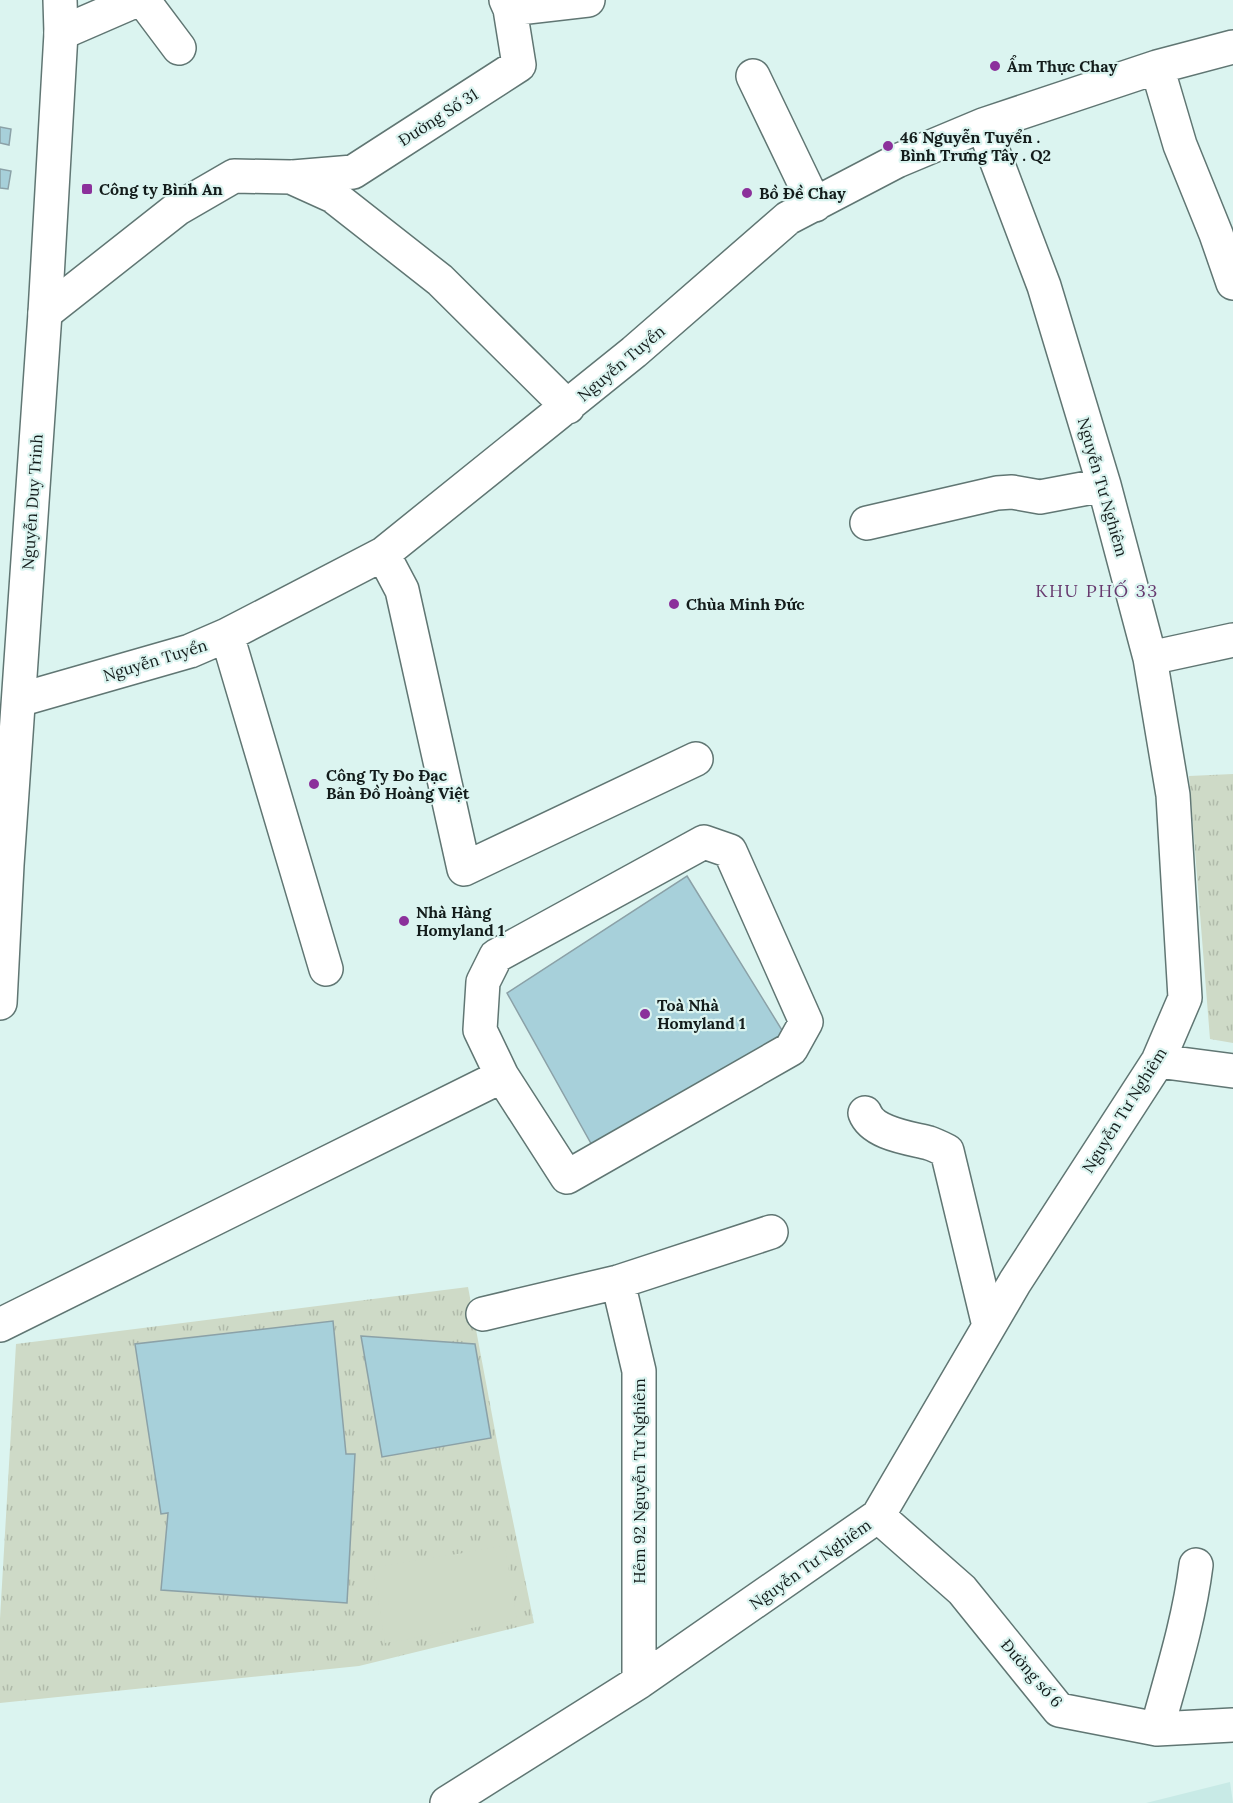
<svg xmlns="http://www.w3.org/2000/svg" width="1233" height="1803" font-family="Lora,serif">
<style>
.built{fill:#c8eae6}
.grass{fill:url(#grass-tufts)}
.garden{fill:#cedac7}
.building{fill:#a7d0da;stroke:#8ba1a7;stroke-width:1.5}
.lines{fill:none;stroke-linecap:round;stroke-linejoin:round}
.minor-casing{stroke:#607673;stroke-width:36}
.major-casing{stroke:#607673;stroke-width:36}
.minor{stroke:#fff;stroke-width:33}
.major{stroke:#fff;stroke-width:33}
.poi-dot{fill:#8b309b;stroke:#dbf4f0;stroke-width:2}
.labels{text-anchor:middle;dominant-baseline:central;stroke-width:4.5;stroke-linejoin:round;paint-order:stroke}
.poi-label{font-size:16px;font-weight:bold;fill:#131c1b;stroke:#dbf4f0;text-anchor:start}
.street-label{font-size:16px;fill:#131c1b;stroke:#dbf4f0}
.neighbourhood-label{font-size:18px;letter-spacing:1.5px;fill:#673a6f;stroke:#dbf4f0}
</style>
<defs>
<pattern id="grass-tufts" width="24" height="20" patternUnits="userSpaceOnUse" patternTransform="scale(1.5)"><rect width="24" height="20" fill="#cedac7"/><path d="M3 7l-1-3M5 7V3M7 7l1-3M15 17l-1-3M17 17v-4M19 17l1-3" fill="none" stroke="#b0baaa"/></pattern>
</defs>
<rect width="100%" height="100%" fill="#dbf4f0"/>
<path class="built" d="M 1230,1782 L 1233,1803 L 1146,1803 Z"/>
<path class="grass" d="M 1233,774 L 1233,1043 L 1210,1039 L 1189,776 Z
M 468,1287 L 502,1468 L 534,1623 L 359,1666 L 0,1703 L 0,1619 L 16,1344 Z"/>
<path class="garden" d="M 505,1546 L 517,1620 L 385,1643 L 373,1568 Z"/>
<path class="building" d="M 0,127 L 11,129 L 9,145 L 0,143 Z
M 0,169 L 11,171 L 8,189 L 0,188 Z
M 687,876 L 785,1035 L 593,1147 L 507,993 Z
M 333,1321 L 346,1454 L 355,1454 L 347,1603 L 161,1590 L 168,1513 L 161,1514 L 135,1344 Z
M 361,1336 L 475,1344 L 491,1438 L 382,1457 Z"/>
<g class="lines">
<g class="minor-casing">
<path id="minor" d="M 143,0 L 179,48
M 510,9 L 588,0
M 61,33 L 137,0
M 1157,67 L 1180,145 L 1216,234 L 1233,283
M 753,76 L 815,205
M 293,177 L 353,172 L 519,65 L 510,9 L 506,0
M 45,313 L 177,209 L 234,176 L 291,177 L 333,196 L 440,280 L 568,407
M 867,523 L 997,493 L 1012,492 L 1040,497 L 1104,485
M 383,554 L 402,590 L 464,869 L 696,759
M 227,635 L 326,969
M 1150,658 L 1233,640
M 19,700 L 190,651 L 227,635 L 383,554 L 634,352 L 788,218 L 897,161 L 983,125 L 1157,67 L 1233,47
M 704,842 L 730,851 L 806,1022 L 791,1049 L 567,1177 L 502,1076 L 480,1030 L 483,982 L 496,956 Z
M 1158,1061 L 1233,1071
M 865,1113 C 873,1134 910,1138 929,1143 C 935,1145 941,1148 947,1151 L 989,1326
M 618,1282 L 639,1371 L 639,1682
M 483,1314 L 618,1282 L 771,1232
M 0,1325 L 502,1076
M 878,1516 L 962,1590 L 1059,1710 L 1157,1729 L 1233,1725
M 1157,1729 C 1172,1674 1189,1621 1196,1565
M 447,1803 L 639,1682 L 878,1516 L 1015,1282 L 1158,1061 L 1185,998 L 1173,795 L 1150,658 L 1104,485 L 1044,286 L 983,125"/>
</g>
<g class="major-casing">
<path id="major" d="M 0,1003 L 7,865 L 45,313 L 61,33 L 60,0"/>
</g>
<use href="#minor" class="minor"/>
<use href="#major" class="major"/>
</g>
<g class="poi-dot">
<circle cx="995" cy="66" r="6"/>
<circle cx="888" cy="146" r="6"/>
<rect x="81" y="183" width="12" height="12" rx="3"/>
<circle cx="747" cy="193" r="6"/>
<circle cx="674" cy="604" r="6"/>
<circle cx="314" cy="784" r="6"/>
<circle cx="404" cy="921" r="6"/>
<circle cx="645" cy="1014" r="6"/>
</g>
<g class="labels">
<g class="poi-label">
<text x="1007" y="66">Ẩm Thực Chay</text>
<text x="900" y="137">46 Nguyễn Tuyển .<tspan x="900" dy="18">Bình Trưng Tây . Q2</tspan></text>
<text x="99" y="189">Công ty Bình An</text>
<text x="759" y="193">Bồ Đề Chay</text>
<text x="686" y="604">Chùa Minh Đức</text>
<text x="326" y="775">Công Ty Đo Đạc<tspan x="326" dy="18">Bản Đồ Hoàng Việt</tspan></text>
<text x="416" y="912">Nhà Hàng<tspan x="416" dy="18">Homyland 1</tspan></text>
<text x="657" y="1005">Toà Nhà<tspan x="657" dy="18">Homyland 1</tspan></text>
</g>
<g class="street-label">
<text transform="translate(438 117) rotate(-33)">Đường Số 31</text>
<text transform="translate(621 363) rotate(-40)">Nguyễn Tuyển</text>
<text transform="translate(1103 487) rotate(74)">Nguyễn Tư Nghiêm</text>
<text transform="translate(32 502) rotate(-86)">Nguyễn Duy Trinh</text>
<text transform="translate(155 660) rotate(-17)">Nguyễn Tuyển</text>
<text transform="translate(1124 1110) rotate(-58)">Nguyễn Tư Nghiêm</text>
<text transform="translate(639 1481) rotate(-90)">Hẻm 92 Nguyễn Tư Nghiêm</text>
<text transform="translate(810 1564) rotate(-35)">Nguyễn Tư Nghiêm</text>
<text transform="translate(1032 1673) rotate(49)">Đường số 6</text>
</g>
<g class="neighbourhood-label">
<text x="1097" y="590">KHU PHỐ 33</text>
</g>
</g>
</svg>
